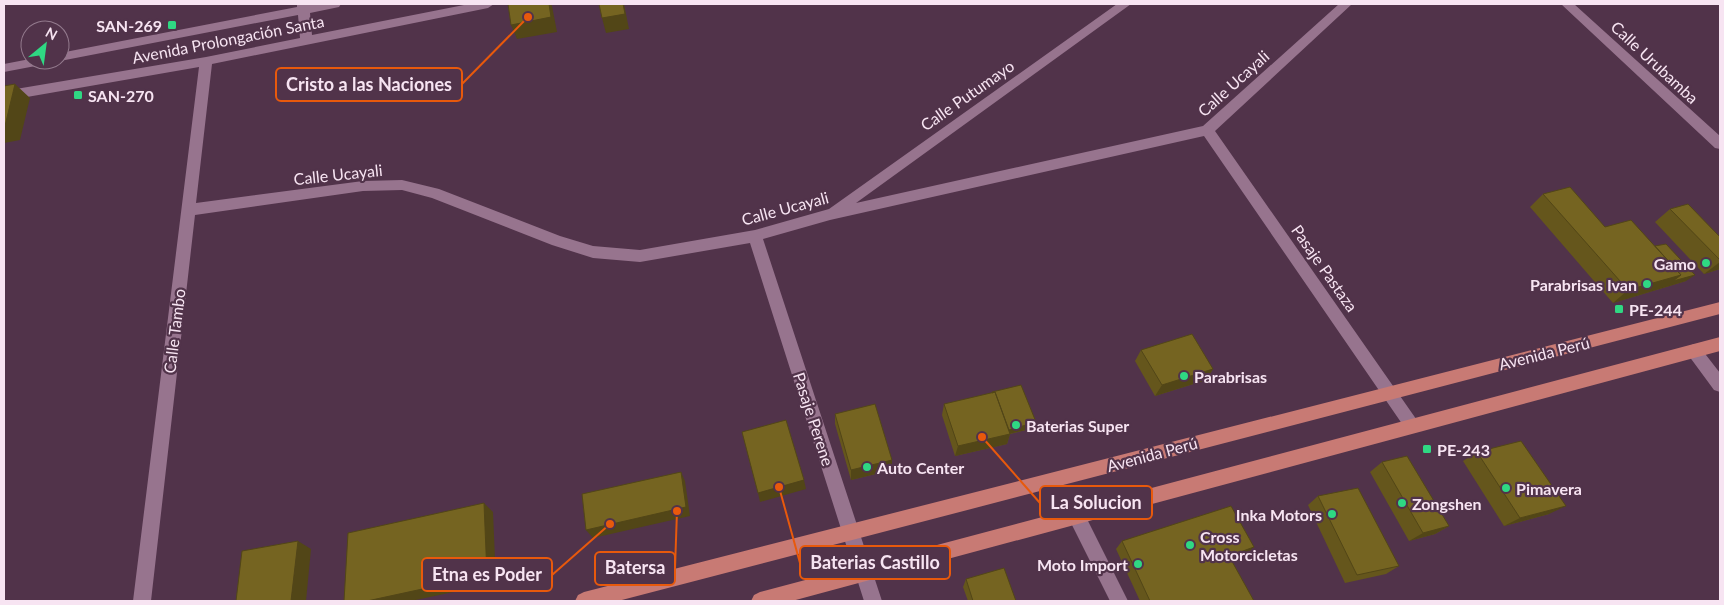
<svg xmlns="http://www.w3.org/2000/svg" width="1724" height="605" font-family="Lato,sans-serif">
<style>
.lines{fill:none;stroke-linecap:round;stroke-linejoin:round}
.minor{fill:#97748e;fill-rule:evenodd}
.major{fill:#c87a74;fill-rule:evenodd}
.wall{fill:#65561c}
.shaded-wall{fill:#524617}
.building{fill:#756421;stroke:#524617}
.poi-dot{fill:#2fd883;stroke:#51334a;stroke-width:2}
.labels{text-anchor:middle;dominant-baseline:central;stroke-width:4.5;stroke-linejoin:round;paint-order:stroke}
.poi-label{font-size:16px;font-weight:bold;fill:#f7e4f2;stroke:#51334a;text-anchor:start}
.street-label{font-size:16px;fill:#f7e4f2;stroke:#51334a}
.leader{fill:none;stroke:#e8590c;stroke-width:2}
.callout-dot{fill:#e8590c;stroke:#51334a;stroke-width:2}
.callout{fill:#51334a;stroke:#e8590c;stroke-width:2}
.callout-label{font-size:18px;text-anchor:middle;font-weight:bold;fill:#f7e4f2}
</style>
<rect width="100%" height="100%" fill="#51334a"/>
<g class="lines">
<path class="minor" d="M 297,4 L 341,4 L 339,7 L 310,13 L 312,35 L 469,4 L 494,4 L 488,8 L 212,64 L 196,203 L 363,181 L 402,180 L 439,189 L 560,236 L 593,246 L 640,250 L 755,230 L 829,209 L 1117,4 L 1131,4 L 856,203 L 1203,126 L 1339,4 L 1352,4 L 1215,131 L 1421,426 L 1419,431 L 1413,433 L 1407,431 L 1204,136 L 830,220 L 763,239 L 882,601 L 864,601 L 750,243 L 640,262 L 593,258 L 552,245 L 432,198 L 402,190 L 363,191 L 195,215 L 151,601 L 133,601 L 199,67 L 4,101 L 4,91 L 206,57 L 300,38 L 298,15 L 60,61 L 55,60 L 60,60 L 60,53 L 297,7 Z
M 1561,4 L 1574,4 L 1720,136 L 1720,149 L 1715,148 Z
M 30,59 L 52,60 L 50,63 L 46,64 L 4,72 L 4,64 Z
M 1694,344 L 1699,346 L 1720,373 L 1720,392 L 1714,390 L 1689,356 L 1686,351 L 1689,346 Z
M 1076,507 L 1082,509 L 1128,601 L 1110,601 L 1067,515 L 1070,509 Z"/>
<path class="major" d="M 1720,302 L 1720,314 L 618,601 L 575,601 L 578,595 L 584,592 Z
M 1720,337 L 1720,351 L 792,601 L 751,601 L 754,595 L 760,592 Z"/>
</g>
<path class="wall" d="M 1543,194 L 1605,227 L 1686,281 L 1613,303 L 1530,207 Z
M 1670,209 L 1720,237 L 1720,269 L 1704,274 L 1655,222 Z
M 1141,350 L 1213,369 L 1206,380 L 1155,396 L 1135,361 Z
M 944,404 L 1036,422 L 1034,428 L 1010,434 L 1007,444 L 955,456 L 942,415 Z
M 835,414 L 892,470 L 851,480 L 835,424 Z
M 1477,452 L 1549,514 L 1504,526 L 1463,461 Z
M 1382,462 L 1449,526 L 1435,534 L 1409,541 L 1370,472 Z
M 1318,496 L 1399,566 L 1386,574 L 1345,583 L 1308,505 Z
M 1122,541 L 1254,547 L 1245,555 L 1231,560 L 1254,601 L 1140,601 L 1116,549 Z
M 966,579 L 1016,601 L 968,601 L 963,587 Z"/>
<path class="shaded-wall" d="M 549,4 L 551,4 L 552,6 L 557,32 L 517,39 L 511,25 Z
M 623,4 L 624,4 L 629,29 L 606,33 L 602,18 Z
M 15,84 L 30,98 L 20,140 L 4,143 L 4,126 Z
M 1720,262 L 1720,269 L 1704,274 Z
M 1681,275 L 1695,275 L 1686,281 L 1613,303 L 1628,290 Z
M 1213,369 L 1206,380 L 1155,396 L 1162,385 Z
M 1036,422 L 1034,428 L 1005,435 L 1007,430 Z
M 1010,434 L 1007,444 L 955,456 L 958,446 Z
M 892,460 L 892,470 L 851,480 L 851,470 Z
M 681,472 L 685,481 L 690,516 L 593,538 L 586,530 Z
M 804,480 L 806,489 L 760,502 L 758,493 Z
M 484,503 L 493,512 L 496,583 L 411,601 L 367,601 Z
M 1566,506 L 1549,514 L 1504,526 L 1520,518 Z
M 1449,526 L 1435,534 L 1409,541 L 1423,533 Z
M 298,541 L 311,549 L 306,601 L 291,601 Z
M 1254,547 L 1245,555 L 1220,564 L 1229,556 Z"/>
<path class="building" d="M 508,4 L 549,4 L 551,17 L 511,25 Z
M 599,4 L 623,4 L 625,14 L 602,18 Z
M 15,84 L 5,126 L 4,126 L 4,86 Z
M 1570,187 L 1605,227 L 1631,220 L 1681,275 L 1628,290 L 1543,194 Z
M 1688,204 L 1720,237 L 1720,260 L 1670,209 Z
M 1666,244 L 1695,275 L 1673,281 L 1681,275 L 1655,246 Z
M 1192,334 L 1213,369 L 1162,385 L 1141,350 Z
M 1021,385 L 1036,422 L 1009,430 L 995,392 L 992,393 L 992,392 Z
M 995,392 L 1010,434 L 958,446 L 944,404 Z
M 875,404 L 892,460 L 851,470 L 835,414 Z
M 786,420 L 804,480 L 758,493 L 742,432 Z
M 1521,441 L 1566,506 L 1520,518 L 1477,452 Z
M 1407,456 L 1449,526 L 1423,533 L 1382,462 Z
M 681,472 L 686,507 L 586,530 L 582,494 Z
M 1358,488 L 1399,566 L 1357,575 L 1318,496 Z
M 484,503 L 487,575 L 367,601 L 344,601 L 348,533 Z
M 1231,506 L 1254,547 L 1229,556 L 1254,601 L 1150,601 L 1122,541 Z
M 298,541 L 291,601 L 236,601 L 242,551 Z
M 1004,568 L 1016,601 L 973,601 L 966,579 Z"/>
<g class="poi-dot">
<rect x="167" y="20" width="10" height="10" rx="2.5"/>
<rect x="73" y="90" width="10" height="10" rx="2.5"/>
<circle cx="1706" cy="263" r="5"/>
<circle cx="1647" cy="284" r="5"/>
<rect x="1614" y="304" width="10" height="10" rx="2.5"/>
<circle cx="1184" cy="376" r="5"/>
<circle cx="1016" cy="425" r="5"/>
<rect x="1422" y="444" width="10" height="10" rx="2.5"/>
<circle cx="867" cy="467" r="5"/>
<circle cx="1506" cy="488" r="5"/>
<circle cx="1402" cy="503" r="5"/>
<circle cx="1332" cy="514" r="5"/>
<circle cx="1190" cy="545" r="5"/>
<circle cx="1138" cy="564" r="5"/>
</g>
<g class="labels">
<g class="poi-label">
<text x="162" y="25" text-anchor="end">SAN-269</text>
<text x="88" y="95">SAN-270</text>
<text x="1696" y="263" text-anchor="end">Gamo</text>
<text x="1637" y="284" text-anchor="end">Parabrisas Ivan</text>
<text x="1629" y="309">PE-244</text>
<text x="1194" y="376">Parabrisas</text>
<text x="1026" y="425">Baterias Super</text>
<text x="1437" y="449">PE-243</text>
<text x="877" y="467">Auto Center</text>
<text x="1516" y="488">Pimavera</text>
<text x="1412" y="503">Zongshen</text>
<text x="1322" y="514" text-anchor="end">Inka Motors</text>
<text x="1200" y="536">Cross<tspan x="1200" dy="18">Motorcicletas</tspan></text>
<text x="1128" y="564" text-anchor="end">Moto Import</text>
</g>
<g class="street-label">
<text transform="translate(228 39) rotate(-11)">Avenida Prolongación Santa</text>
<text transform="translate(1655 62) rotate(43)">Calle Urubamba</text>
<text transform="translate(1233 83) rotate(-42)">Calle Ucayali</text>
<text transform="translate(967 95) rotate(-35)">Calle Putumayo</text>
<text transform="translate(338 174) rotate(-6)">Calle Ucayali</text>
<text transform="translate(785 208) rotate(-15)">Calle Ucayali</text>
<text transform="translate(1325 268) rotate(55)">Pasaje Pastaza</text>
<text transform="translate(174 331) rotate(-83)">Calle Tambo</text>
<text transform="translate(1544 353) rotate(-14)">Avenida Perú</text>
<text transform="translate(814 419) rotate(72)">Pasaje Perene</text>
<text transform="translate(1152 454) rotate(-15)">Avenida Perú</text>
</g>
</g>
<path class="leader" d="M528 17L462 84M982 437L1040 503M779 487L800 563M677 511L675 568M610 524L552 575"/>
<g class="callout-dot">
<circle cx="528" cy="17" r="5"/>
<circle cx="982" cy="437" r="5"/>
<circle cx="779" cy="487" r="5"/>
<circle cx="677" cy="511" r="5"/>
<circle cx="610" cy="524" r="5"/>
</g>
<g class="callout">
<rect x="276" y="68" width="186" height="33" rx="5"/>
<rect x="1040" y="486" width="112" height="33" rx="5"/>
<rect x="800" y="546" width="150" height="33" rx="5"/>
<rect x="595" y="552" width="80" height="33" rx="5"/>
<rect x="422" y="558" width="130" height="33" rx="5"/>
</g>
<g class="callout-label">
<text x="369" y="91">Cristo a las Naciones</text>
<text x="1096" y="509">La Solucion</text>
<text x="875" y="569">Baterias Castillo</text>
<text x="635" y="574">Batersa</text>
<text x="487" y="581">Etna es Poder</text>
</g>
<rect width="1724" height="605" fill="none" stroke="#f7e4f2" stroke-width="10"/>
<g transform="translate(45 45) rotate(29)"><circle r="24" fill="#51334a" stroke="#937a8d"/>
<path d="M0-4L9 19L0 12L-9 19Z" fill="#2fd883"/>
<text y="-8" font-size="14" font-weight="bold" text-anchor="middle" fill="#f7e4f2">N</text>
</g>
</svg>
